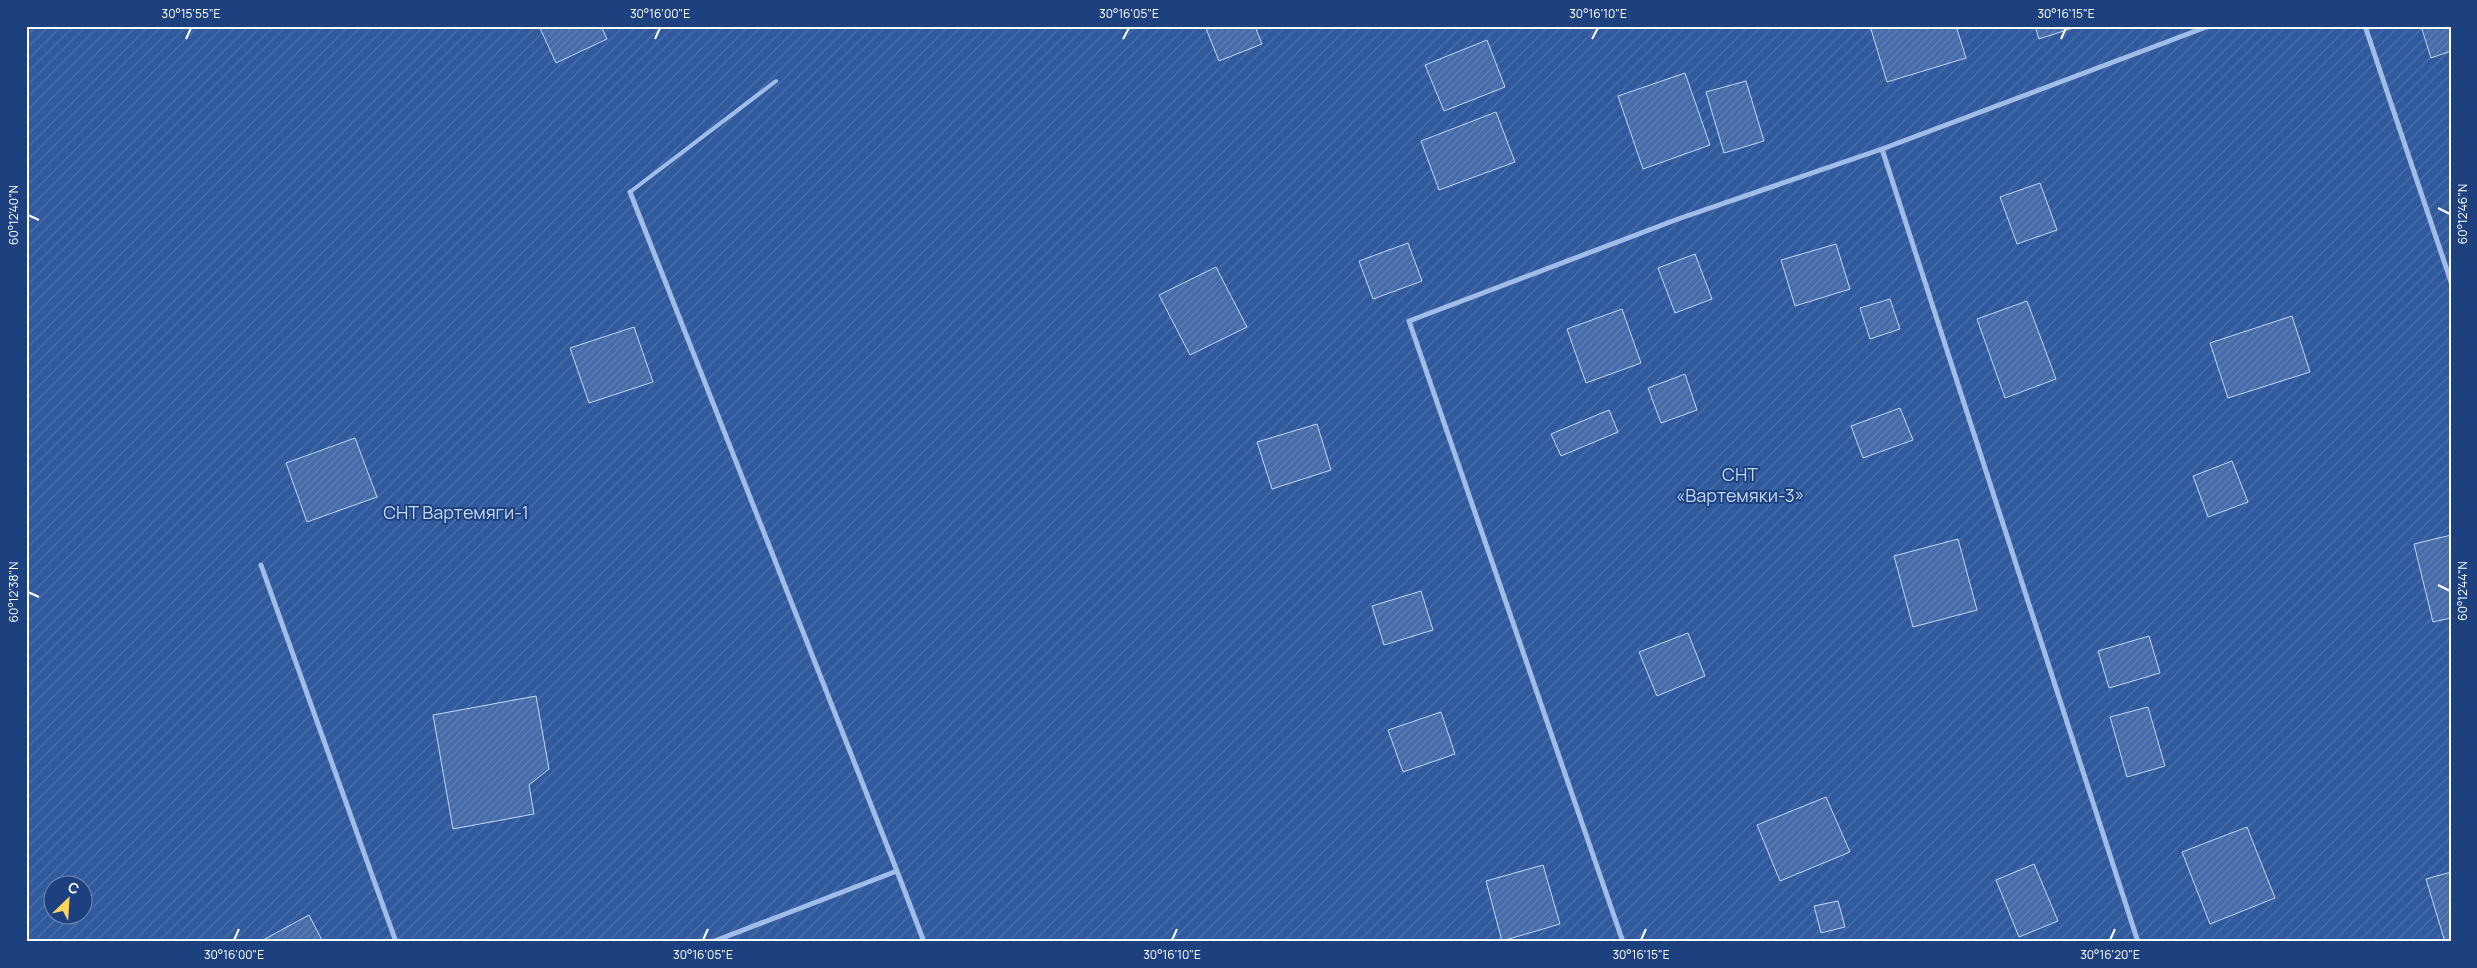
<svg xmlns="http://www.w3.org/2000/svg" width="2477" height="968" font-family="Manrope,sans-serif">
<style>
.garden{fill:url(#garden-furrows);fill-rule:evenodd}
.building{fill:url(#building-hatch);stroke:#c5d8f6}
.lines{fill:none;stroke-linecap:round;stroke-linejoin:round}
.lane{stroke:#a1bce8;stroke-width:4}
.street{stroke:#a1bce8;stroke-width:5}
.ticks{fill:none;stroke:#fff;stroke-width:2}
.labels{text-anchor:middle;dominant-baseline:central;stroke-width:4;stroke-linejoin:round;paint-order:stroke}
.park-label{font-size:18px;fill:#c5d8f6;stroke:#1d417f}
.neatline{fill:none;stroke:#fff;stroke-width:2}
.ticks-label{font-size:12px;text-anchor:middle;fill:#fff}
</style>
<defs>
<pattern id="garden-furrows" width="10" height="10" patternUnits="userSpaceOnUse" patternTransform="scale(1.25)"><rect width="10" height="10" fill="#305a9d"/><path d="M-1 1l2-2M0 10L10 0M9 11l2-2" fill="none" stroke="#4f73ac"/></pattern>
<pattern id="building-hatch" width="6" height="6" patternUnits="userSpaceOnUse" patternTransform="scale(1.25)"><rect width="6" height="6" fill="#456ba9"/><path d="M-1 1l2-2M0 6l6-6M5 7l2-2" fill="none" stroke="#6181b6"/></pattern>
</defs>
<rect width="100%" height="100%" fill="#1d417f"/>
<path class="garden" d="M 26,26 L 2451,26 L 2451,942 L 26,942 ZM 52,886 L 82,886 L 82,916 L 52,916 Z"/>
<path class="building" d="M 539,26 L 601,26 L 607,39 L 556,63 Z
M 1205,26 L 1255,26 L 1262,44 L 1219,61 Z
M 1870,26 L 1956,26 L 1966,58 L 1887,82 Z
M 2035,26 L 2079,26 L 2039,39 Z
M 2421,26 L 2451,26 L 2451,51 L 2431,58 Z
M 1487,40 L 1505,87 L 1444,111 L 1425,65 Z
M 1685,73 L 1710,145 L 1643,169 L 1618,96 Z
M 1746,81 L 1764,141 L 1724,153 L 1706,92 Z
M 1496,112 L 1515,162 L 1439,190 L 1421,141 Z
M 2040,183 L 2057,230 L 2017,244 L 2000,197 Z
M 1408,243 L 1422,281 L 1373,299 L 1359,261 Z
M 1836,244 L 1850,289 L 1795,306 L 1781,260 Z
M 1695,254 L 1712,299 L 1675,313 L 1658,268 Z
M 1216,267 L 1247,327 L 1190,355 L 1159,295 Z
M 1890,299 L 1900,329 L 1870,339 L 1860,308 Z
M 2027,301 L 2056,379 L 2005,398 L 1977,319 Z
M 1622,309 L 1641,363 L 1586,383 L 1567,329 Z
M 2292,316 L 2310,372 L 2228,398 L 2210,343 Z
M 634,327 L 653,382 L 589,403 L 570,348 Z
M 1685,374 L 1697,410 L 1661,423 L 1648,388 Z
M 1900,408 L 1913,440 L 1863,458 L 1851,426 Z
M 1609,410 L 1618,432 L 1561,456 L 1551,434 Z
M 1317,424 L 1331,470 L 1272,489 L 1257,442 Z
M 355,438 L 377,497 L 307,522 L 286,463 Z
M 2232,461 L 2248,502 L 2208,517 L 2193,476 Z
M 2451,535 L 2451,618 L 2433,622 L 2414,544 Z
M 1958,539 L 1977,610 L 1913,627 L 1894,556 Z
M 1421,591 L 1433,630 L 1384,645 L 1372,606 Z
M 1688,633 L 1705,676 L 1657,696 L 1639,652 Z
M 2149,636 L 2160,673 L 2109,688 L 2098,651 Z
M 536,696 L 549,769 L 529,785 L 534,814 L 453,829 L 433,715 Z
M 2148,707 L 2165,766 L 2127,777 L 2110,717 Z
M 1441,712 L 1455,754 L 1403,772 L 1388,730 Z
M 1826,797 L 1850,852 L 1780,881 L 1757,825 Z
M 2247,827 L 2275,898 L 2210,924 L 2182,852 Z
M 2034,864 L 2058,921 L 2019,937 L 1996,880 Z
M 1543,865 L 1560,924 L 1502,941 L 1486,881 Z
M 2451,872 L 2451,940 L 2445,942 L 2426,879 Z
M 1838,901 L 1845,927 L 1821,933 L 1814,906 Z
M 309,915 L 323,942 L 265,942 L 263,940 Z"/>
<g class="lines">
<path class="lane" d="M 630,192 L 776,81"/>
<path class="street" d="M 2365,26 L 2451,282
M 1882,149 L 2209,26
M 630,192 L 897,871 L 712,942
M 261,565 L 396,942
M 897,871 L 924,942
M 1623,942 L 1409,321 L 1678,219 L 1882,149 L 2138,942"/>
</g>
<path class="ticks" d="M 186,39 L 191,28M 655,39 L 660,28M 1123,39 L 1129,28M 1592,39 L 1598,28M 2061,39 L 2066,28M 2438,208 L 2450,214M 28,215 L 39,220M 2438,585 L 2450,591M 28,592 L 39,597M 234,940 L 239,929M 703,940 L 708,929M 1172,940 L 1177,929M 1641,940 L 1646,929M 2110,940 L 2115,929"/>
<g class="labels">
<g class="park-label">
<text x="1740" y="474">СНТ<tspan x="1740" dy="21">«Вартемяки-3»</tspan></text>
<text x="456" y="512">СНТ Вартемяги-1</text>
</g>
</g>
<rect width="2477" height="968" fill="none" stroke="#1d417f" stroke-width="55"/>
<g transform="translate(68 900) rotate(25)"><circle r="24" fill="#1d417f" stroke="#778db2"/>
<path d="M0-4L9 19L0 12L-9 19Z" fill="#f8d65f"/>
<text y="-8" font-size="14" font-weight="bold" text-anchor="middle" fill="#ffffff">С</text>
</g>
<rect x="28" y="28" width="2422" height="912" class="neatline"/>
<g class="ticks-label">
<text x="191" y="18">30°15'55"E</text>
<text x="660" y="18">30°16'00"E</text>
<text x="1129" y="18">30°16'05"E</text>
<text x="1598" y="18">30°16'10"E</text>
<text x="2066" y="18">30°16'15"E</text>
<text transform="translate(2463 214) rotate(-90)" y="4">60°12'46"N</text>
<text transform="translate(14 215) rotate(-90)" y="4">60°12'40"N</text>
<text transform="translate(2463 591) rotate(-90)" y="4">60°12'44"N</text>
<text transform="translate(14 592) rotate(-90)" y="4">60°12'38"N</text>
<text x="234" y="959">30°16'00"E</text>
<text x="703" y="959">30°16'05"E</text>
<text x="1172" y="959">30°16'10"E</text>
<text x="1641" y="959">30°16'15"E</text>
<text x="2110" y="959">30°16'20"E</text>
</g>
</svg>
